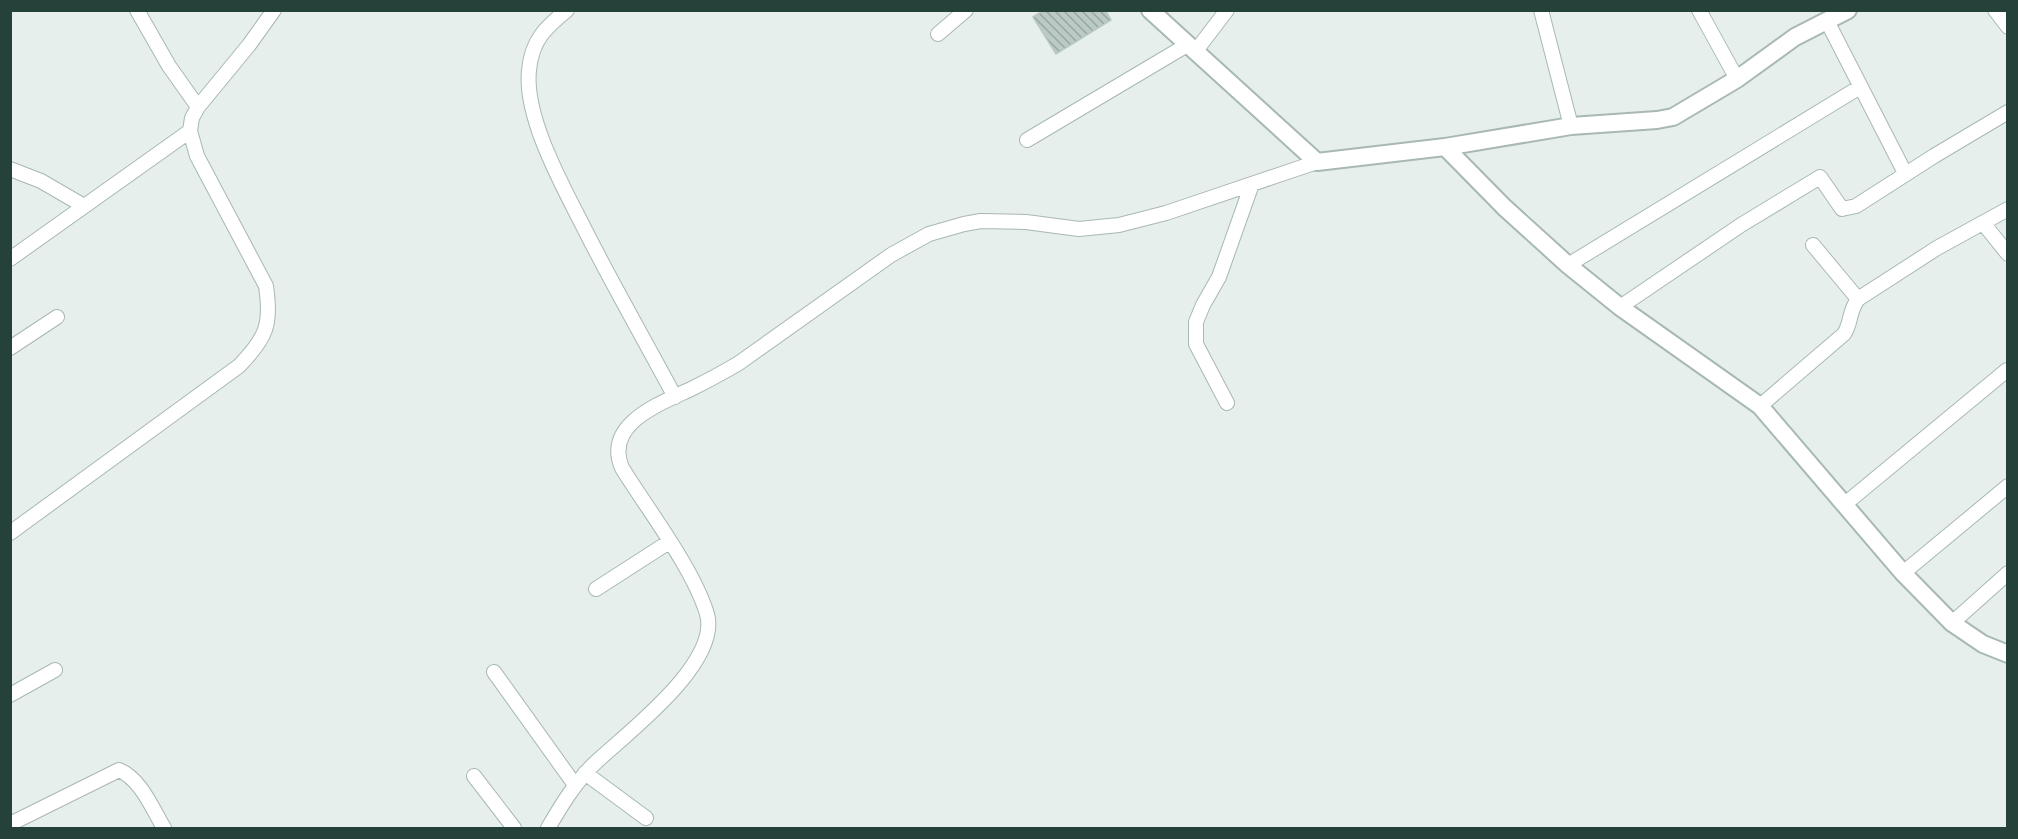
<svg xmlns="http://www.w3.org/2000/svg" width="2018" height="839" font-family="Commissioner,sans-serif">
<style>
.building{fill:url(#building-back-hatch);stroke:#b8c9c2;stroke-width:1.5}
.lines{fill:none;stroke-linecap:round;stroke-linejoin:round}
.minor-casing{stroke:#a8b8b2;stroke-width:16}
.tertiary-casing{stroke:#a8b8b2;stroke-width:20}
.minor{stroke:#fff;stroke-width:14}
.tertiary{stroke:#fff;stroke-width:16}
</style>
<defs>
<pattern id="building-back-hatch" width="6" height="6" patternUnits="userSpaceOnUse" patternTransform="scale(1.5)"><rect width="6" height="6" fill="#bbcac4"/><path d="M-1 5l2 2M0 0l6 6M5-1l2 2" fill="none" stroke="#98a6a0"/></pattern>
</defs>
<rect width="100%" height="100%" fill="#e6efeb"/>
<path class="building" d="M 1044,10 L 1105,10 L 1111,20 L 1056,54 L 1033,17 Z"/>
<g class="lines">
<g class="minor-casing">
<path id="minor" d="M 137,10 L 169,66 L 198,107
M 567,10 C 545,28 532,40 529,70 C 524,116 561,183 582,224 C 611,282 644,339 675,397
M 1541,10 L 1571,126
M 1699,10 L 1737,79
M 1995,10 L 2008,27
M 1827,21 L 1905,173
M 938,34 L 966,10
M 1195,52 L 1227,10
M 1027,140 L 1187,45
M 10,169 L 41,181 L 84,206
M 1983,223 L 2008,254
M 1813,245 L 1858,299
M 10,259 L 190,131
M 1568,265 L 1860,87
M 1620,307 L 1741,225 L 1820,177 L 1842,209 L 1856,206 L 1934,156 L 2008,112
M 10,348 L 57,317
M 1227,403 L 1196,344 L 1196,322 L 1203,305 L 1219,277 L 1252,184
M 1760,406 L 1844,334 C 1852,322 1848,313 1858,299 L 1937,248 L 2008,209
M 1845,504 L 2007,370
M 10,533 L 239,366 C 266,338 272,325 266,286 L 197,156 L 190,131 L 192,118 L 198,107 L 249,45 L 274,10
M 1903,573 L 2008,486
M 596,589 L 669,542
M 1952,623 L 2008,573
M 494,672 L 575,785
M 10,695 L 55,670
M 585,773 L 646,818
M 474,776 L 514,828
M 10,824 L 119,770 C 141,779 153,810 164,828
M 548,828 C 561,806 574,784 593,765 C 624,735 721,664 707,614 C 693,568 648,510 622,468 C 603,423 662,403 693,388 C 709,380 724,372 739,363 L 891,255 L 929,234 L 964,224 L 981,221 L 1026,222 L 1079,229 L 1119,225 L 1166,213 L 1317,162"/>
</g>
<g class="tertiary-casing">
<path id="tertiary" d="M 1150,10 L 1317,162 L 1445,147 L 1504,207 L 1568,265 L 1620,307 L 1760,406 L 1903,573 L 1952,623 L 1983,644 L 2008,654
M 1445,147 L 1571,126 L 1657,120 L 1673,117 L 1737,79 L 1795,37 L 1848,10"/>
</g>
<use href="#minor" class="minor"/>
<use href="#tertiary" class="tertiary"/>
</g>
<rect width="2018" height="839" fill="none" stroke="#24423a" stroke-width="24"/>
</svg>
